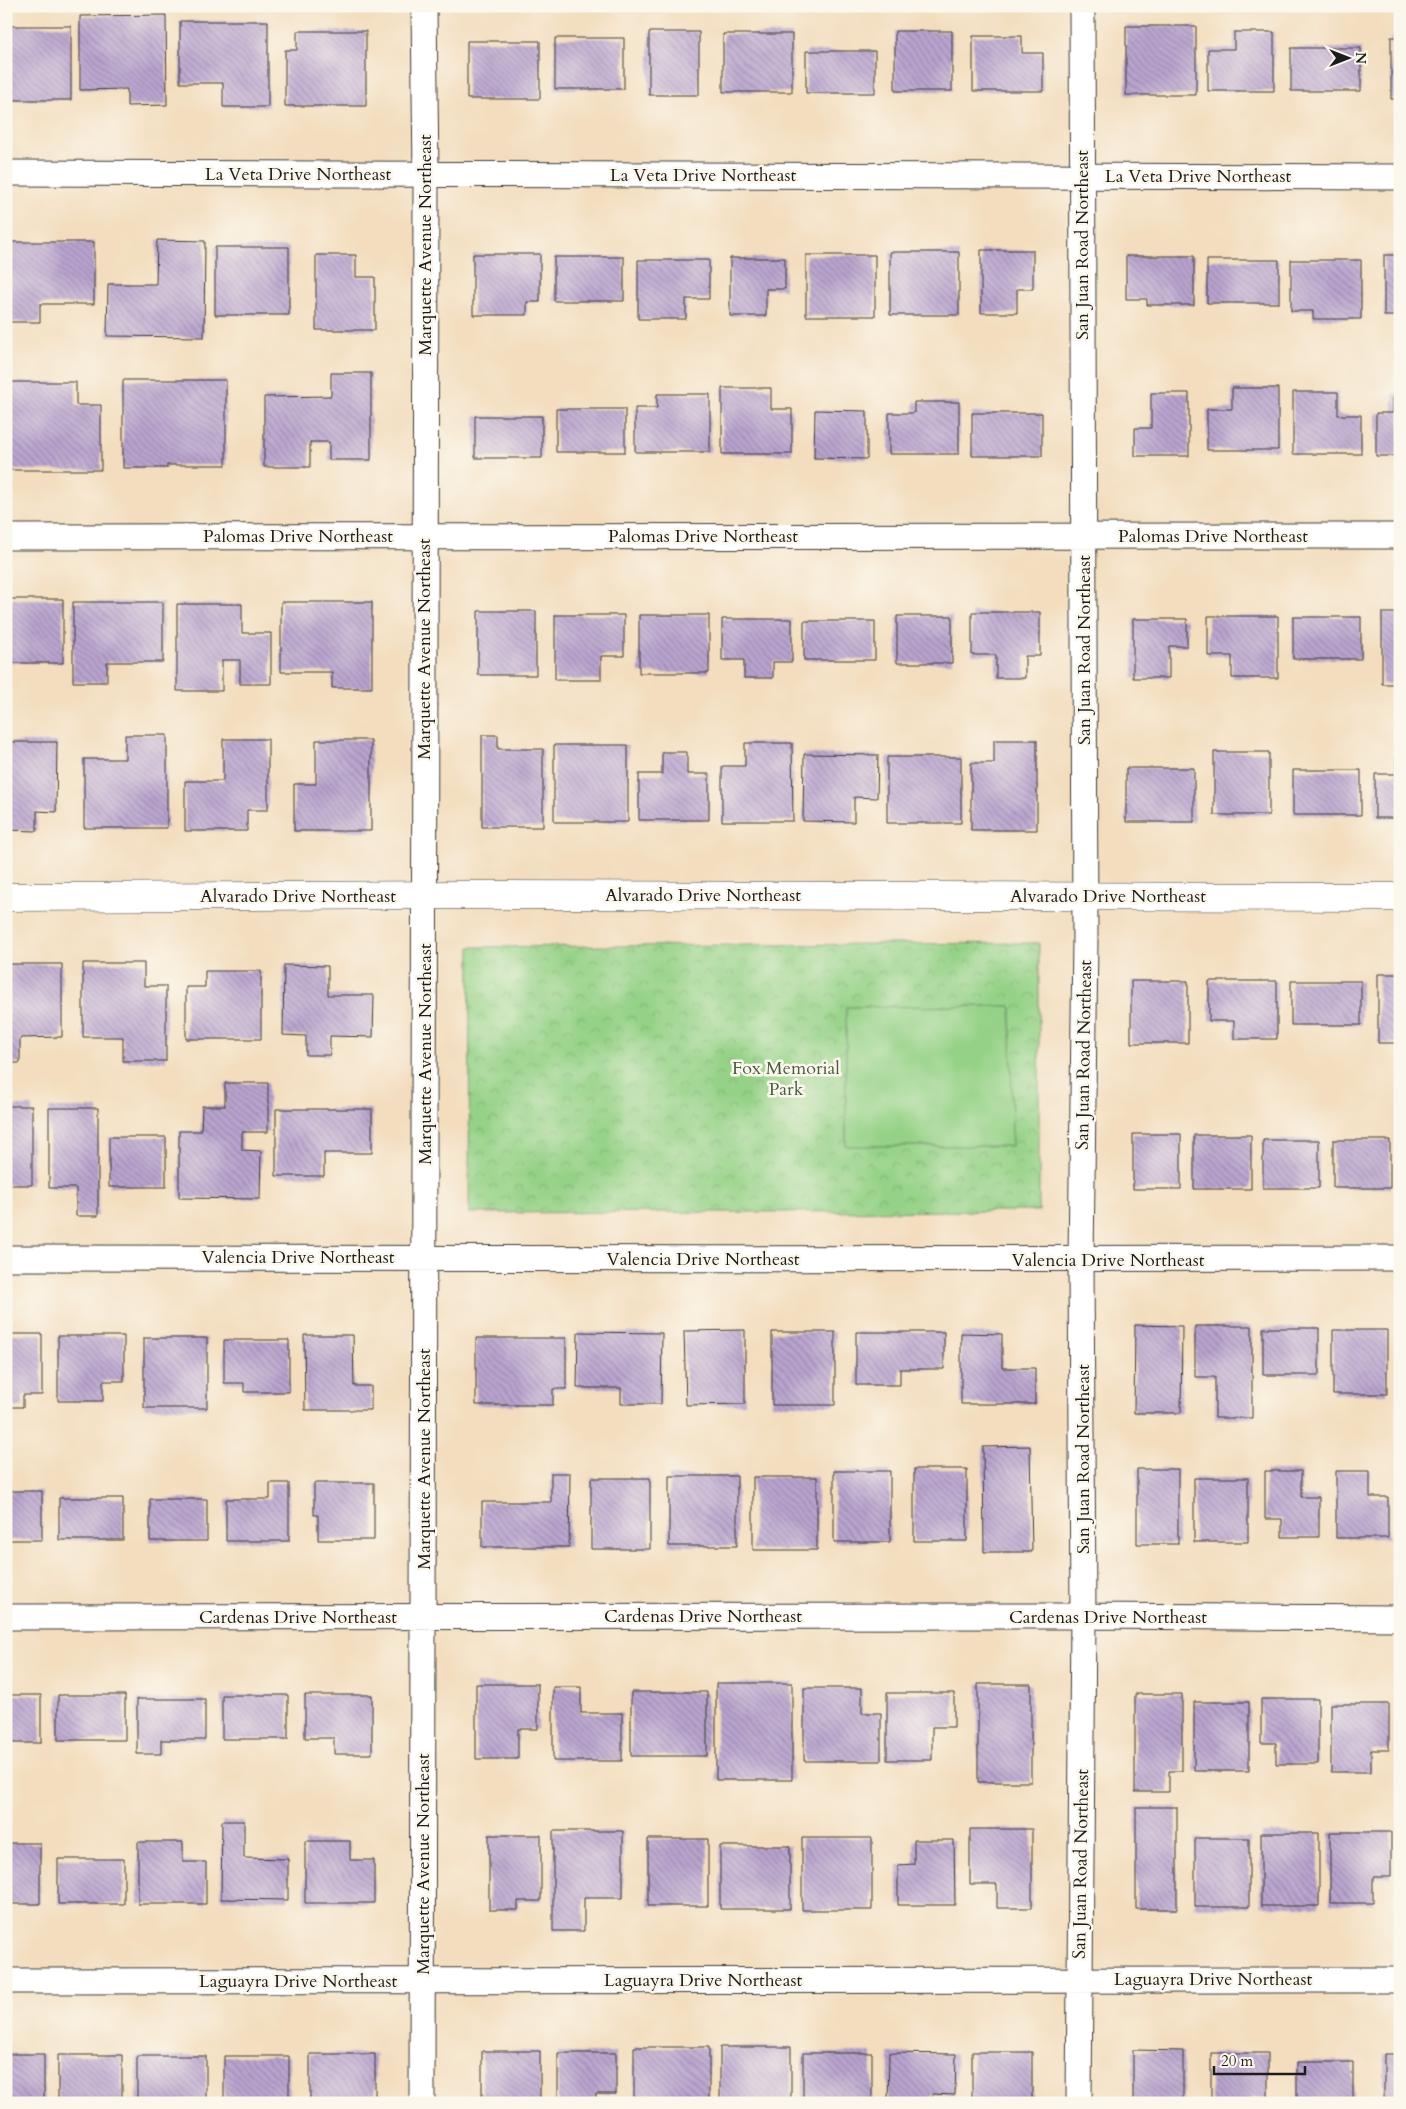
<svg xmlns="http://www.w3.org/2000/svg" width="1406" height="2109" font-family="Cardo,serif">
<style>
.park{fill:url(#park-crowns);stroke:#587752}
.pitch{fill:#95d287;stroke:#587752}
.building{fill:url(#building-back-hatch)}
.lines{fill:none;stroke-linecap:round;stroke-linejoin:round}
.street-casing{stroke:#3c3934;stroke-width:27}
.secondary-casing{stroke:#3c3934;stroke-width:29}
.street{stroke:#fff;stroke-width:25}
.secondary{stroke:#fff;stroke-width:28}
.labels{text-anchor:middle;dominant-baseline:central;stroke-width:5;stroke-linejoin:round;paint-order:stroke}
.street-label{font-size:18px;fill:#1c1c1c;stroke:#fbf7ec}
.park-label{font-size:18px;fill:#465c41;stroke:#fbf7ec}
</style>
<defs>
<pattern id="park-crowns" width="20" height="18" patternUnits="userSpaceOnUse" patternTransform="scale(1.25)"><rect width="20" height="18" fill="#95d287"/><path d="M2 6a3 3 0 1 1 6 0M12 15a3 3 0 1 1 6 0" fill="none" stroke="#80b474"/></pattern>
<pattern id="building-back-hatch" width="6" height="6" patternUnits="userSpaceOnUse" patternTransform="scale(1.25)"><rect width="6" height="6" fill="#b9a4cf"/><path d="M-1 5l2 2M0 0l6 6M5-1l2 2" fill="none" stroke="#9685a7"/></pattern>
</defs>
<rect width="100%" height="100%" fill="#fbf7ec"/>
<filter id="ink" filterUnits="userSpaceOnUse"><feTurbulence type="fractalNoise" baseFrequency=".02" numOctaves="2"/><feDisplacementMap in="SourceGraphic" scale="10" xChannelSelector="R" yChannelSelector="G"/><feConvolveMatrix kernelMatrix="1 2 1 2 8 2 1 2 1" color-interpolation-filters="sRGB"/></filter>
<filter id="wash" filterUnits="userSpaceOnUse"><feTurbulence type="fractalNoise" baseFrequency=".0096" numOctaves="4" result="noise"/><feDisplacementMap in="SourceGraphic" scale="20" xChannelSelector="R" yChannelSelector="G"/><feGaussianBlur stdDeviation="1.12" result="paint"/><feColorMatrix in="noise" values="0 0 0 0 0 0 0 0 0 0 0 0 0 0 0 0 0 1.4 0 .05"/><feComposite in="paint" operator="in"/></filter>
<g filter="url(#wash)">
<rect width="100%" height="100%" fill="#f3ddbe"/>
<path class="park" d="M 1039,943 L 1039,1211 L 469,1213 L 470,947 Z"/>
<path class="pitch" d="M 1011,1006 L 1012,1146 L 846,1146 L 846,1007 Z"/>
<g id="blocks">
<path class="building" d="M 166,15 L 167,105 L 127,106 L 127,89 L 80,90 L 80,16 Z
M 180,21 L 268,21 L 268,107 L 223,107 L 223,83 L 180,83 Z
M 6,26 L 71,26 L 71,100 L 6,100 Z
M 1126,26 L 1196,26 L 1196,95 L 1126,95 Z
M 297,31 L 366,31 L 366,106 L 285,106 L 285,50 L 297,50 Z
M 895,31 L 952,31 L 952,91 L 895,91 Z
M 649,32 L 699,32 L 699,95 L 649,95 Z
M 1234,32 L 1274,32 L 1274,91 L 1208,91 L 1208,49 L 1234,49 Z
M 723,34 L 792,34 L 792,92 L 723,92 Z
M 973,36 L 1022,36 L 1022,53 L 1043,53 L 1043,91 L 973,91 Z
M 1391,37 L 1400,37 L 1400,99 L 1391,99 Z
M 555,38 L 624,38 L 624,89 L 555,89 Z
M 467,41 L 540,41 L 540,99 L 467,99 Z
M 1291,48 L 1361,48 L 1361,91 L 1291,91 Z
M 806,51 L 875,51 L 875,93 L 806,93 Z
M 157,240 L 205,241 L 204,337 L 107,336 L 108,284 L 156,284 Z
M 6,242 L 94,242 L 94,304 L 40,304 L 40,322 L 6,322 Z
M 215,247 L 289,247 L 289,315 L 215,315 Z
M 981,250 L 1033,250 L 1033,289 L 1017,289 L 1017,313 L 981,313 Z
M 890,252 L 959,252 L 959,315 L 890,315 Z
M 473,254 L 540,254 L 540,302 L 527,302 L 527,315 L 473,315 Z
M 316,255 L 356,255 L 356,277 L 375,277 L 375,330 L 316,330 Z
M 806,255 L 875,255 L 875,316 L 806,316 Z
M 1384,255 L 1400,255 L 1400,316 L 1384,316 Z
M 1126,256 L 1194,256 L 1194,305 L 1147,305 L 1147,299 L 1126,299 Z
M 554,257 L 624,257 L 624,301 L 554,301 Z
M 730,258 L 785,258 L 785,289 L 766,289 L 766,316 L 730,316 Z
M 638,260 L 709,260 L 709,299 L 686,299 L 686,319 L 638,319 Z
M 1207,260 L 1279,260 L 1279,303 L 1207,303 Z
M 1291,260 L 1361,260 L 1361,319 L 1313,319 L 1313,311 L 1291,311 Z
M 331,373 L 371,373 L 371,460 L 329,460 L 329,442 L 310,442 L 310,467 L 264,467 L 264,397 L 331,396 Z
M 123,380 L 226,380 L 226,465 L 167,465 L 167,468 L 123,468 Z
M 6,382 L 76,382 L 76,405 L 101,405 L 101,470 L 6,470 Z
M 722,388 L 771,388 L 771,409 L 792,409 L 792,454 L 722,454 Z
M 1232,388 L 1278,388 L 1278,450 L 1207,450 L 1207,409 L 1232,409 Z
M 1293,392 L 1338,392 L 1338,415 L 1361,415 L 1361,454 L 1293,454 Z
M 1151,393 L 1189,393 L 1189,456 L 1135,456 L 1135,428 L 1151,428 Z
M 1393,393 L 1400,393 L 1400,456 L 1376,456 L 1376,413 L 1393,413 Z
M 657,394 L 710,394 L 710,452 L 635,452 L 635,408 L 657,408 Z
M 914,402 L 959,402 L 959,454 L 889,454 L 889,413 L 914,413 Z
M 556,409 L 625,409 L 625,452 L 556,452 Z
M 815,410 L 867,411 L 867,459 L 814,458 Z
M 972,413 L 1042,413 L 1042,456 L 972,456 Z
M 475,416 L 542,416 L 542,458 L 475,458 Z
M 6,599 L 63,599 L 63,663 L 6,663 Z
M 73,602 L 163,602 L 163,662 L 107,662 L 107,682 L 73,682 Z
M 281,602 L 372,602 L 372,688 L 332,688 L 332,672 L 281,672 Z
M 177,604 L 242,604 L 242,633 L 271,633 L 271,684 L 240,684 L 240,660 L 222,660 L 222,691 L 177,691 Z
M 478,611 L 536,611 L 536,675 L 478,675 Z
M 972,612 L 1040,612 L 1040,656 L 1025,656 L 1025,678 L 996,678 L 996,655 L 972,655 Z
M 1382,613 L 1400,613 L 1400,684 L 1382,684 Z
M 555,615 L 624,615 L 624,656 L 601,656 L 601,680 L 555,680 Z
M 639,615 L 709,615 L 709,673 L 639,673 Z
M 897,616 L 952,616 L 952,663 L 897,663 Z
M 1208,616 L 1278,616 L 1278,678 L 1232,678 L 1232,656 L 1208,656 Z
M 1293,617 L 1361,617 L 1361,659 L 1293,659 Z
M 722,619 L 792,619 L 792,662 L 773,662 L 773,678 L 744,678 L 744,660 L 722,660 Z
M 1133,619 L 1187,619 L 1187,646 L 1169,646 L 1169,678 L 1133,678 Z
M 804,621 L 875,621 L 875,660 L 804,660 Z
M 125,735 L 167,735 L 167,828 L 84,828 L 84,759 L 125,759 Z
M 482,735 L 498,735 L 498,749 L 543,749 L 543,827 L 482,827 Z
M 223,739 L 268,739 L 268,810 L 247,810 L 247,831 L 185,831 L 185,781 L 223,781 Z
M 316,740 L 371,740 L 371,831 L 294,831 L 294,784 L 316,784 Z
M 994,740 L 1037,740 L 1037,830 L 971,830 L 971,763 L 994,763 Z
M 7,742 L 57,742 L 56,812 L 37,811 L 37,831 L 6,830 Z
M 745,743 L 792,743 L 793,821 L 722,821 L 722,766 L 745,766 Z
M 554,745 L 628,745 L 628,822 L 554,822 Z
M 662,752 L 687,752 L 687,774 L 709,774 L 709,820 L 639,820 L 639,774 L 662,774 Z
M 1214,752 L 1269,752 L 1269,815 L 1214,815 Z
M 804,754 L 878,755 L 877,798 L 854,797 L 854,822 L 803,821 Z
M 1396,755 L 1400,755 L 1400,818 L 1375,818 L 1375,774 L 1396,774 Z
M 887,757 L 961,757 L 961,823 L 887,823 Z
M 1126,768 L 1194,768 L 1194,822 L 1126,822 Z
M 1293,770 L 1361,770 L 1361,815 L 1293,815 Z
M 83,963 L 144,963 L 144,986 L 166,986 L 166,1061 L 123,1061 L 123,1037 L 83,1037 Z
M 6,964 L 62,964 L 62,1037 L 20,1038 L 20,1063 L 6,1063 Z
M 284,965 L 328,966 L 328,995 L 374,995 L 373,1037 L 330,1036 L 330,1055 L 306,1055 L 306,1036 L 283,1035 Z
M 205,971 L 261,971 L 261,1039 L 186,1039 L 186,987 L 205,987 Z
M 1378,974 L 1400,974 L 1400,1043 L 1378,1043 Z
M 1131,981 L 1188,981 L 1188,1043 L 1131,1043 Z
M 1209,981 L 1277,981 L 1277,1039 L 1234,1039 L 1234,1021 L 1209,1021 Z
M 1291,981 L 1361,981 L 1361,1025 L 1291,1025 Z
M 225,1083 L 268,1083 L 268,1132 L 242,1132 L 242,1150 L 261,1151 L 260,1199 L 179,1198 L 179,1131 L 201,1131 L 202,1106 L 225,1106 Z
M 6,1106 L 32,1106 L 32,1185 L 6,1185 Z
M 49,1108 L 98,1108 L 98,1216 L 76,1216 L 76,1188 L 49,1188 Z
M 276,1109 L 372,1109 L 372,1153 L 324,1153 L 324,1176 L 276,1176 Z
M 1133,1134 L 1181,1134 L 1181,1189 L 1133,1189 Z
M 1194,1135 L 1251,1135 L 1251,1189 L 1194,1189 Z
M 109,1137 L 166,1137 L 166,1187 L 109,1187 Z
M 1263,1140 L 1319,1140 L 1319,1188 L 1263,1188 Z
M 1333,1140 L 1390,1140 L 1390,1188 L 1333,1188 Z
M 1135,1325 L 1182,1326 L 1181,1413 L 1134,1413 Z
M 1195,1326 L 1252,1326 L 1252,1418 L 1215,1418 L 1215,1377 L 1195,1377 Z
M 1263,1328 L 1319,1328 L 1319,1375 L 1263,1375 Z
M 745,1330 L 745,1404 L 686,1405 L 684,1331 Z
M 1333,1330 L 1387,1330 L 1387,1394 L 1333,1394 Z
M 578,1332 L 662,1333 L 661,1404 L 621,1404 L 621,1388 L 577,1388 Z
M 772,1332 L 835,1332 L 835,1405 L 772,1405 Z
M 856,1332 L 944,1332 L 944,1369 L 900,1369 L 900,1385 L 856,1385 Z
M 961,1333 L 1002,1334 L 1002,1368 L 1035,1368 L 1035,1404 L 961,1404 Z
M 6,1334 L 42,1334 L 42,1395 L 23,1395 L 23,1407 L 6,1407 Z
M 304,1335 L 353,1335 L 354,1386 L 371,1386 L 371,1410 L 305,1410 Z
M 58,1336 L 124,1336 L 124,1381 L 103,1381 L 103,1401 L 58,1401 Z
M 144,1338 L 207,1338 L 207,1408 L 144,1408 Z
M 476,1338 L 566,1338 L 566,1389 L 553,1389 L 553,1405 L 476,1405 Z
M 224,1340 L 289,1340 L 289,1392 L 244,1392 L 244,1383 L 224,1383 Z
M 1030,1446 L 1032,1552 L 984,1552 L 983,1447 Z
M 914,1469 L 967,1469 L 967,1541 L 914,1541 Z
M 1137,1469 L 1178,1469 L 1178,1544 L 1137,1544 Z
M 834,1471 L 890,1471 L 890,1542 L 834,1542 Z
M 1265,1471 L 1301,1471 L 1301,1497 L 1319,1497 L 1319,1537 L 1282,1537 L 1282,1519 L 1265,1519 Z
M 1336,1471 L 1370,1471 L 1370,1497 L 1388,1497 L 1388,1538 L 1336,1538 Z
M 551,1473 L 570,1473 L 569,1547 L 482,1547 L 482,1502 L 551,1502 Z
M 669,1476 L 737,1476 L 737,1546 L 669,1546 Z
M 753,1477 L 817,1477 L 817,1550 L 753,1550 Z
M 591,1478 L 650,1478 L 650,1549 L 591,1549 Z
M 1194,1478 L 1248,1478 L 1248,1542 L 1194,1542 Z
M 270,1483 L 289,1483 L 289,1541 L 226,1541 L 226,1499 L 270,1499 Z
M 314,1483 L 374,1483 L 374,1540 L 318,1540 L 318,1515 L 314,1515 Z
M 6,1491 L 42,1491 L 42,1540 L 6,1540 Z
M 59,1498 L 123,1498 L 123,1540 L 59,1540 Z
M 150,1499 L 207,1499 L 207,1541 L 150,1541 Z
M 716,1683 L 792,1683 L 792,1780 L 716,1780 Z
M 476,1684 L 538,1684 L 538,1729 L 518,1729 L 518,1759 L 476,1759 Z
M 978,1684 L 1031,1684 L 1031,1782 L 978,1782 Z
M 553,1687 L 581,1687 L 581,1713 L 622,1713 L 622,1761 L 553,1761 Z
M 804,1688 L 862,1688 L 862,1713 L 881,1713 L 881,1761 L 804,1761 Z
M 631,1692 L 707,1692 L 707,1756 L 631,1756 Z
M 887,1693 L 954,1693 L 954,1727 L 932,1727 L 932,1760 L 887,1760 Z
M 1135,1694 L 1182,1694 L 1182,1771 L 1169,1771 L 1169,1792 L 1135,1792 Z
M 6,1695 L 41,1695 L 41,1743 L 6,1743 Z
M 58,1695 L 125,1695 L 125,1740 L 58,1740 Z
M 222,1695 L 288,1695 L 288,1739 L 222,1739 Z
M 305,1695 L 372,1695 L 372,1754 L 334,1754 L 334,1738 L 305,1738 Z
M 137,1699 L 205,1699 L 205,1740 L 161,1740 L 161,1754 L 137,1754 Z
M 1261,1699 L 1318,1699 L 1318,1764 L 1276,1764 L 1276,1743 L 1261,1743 Z
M 1194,1702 L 1249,1702 L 1249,1771 L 1194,1771 Z
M 1331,1704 L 1389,1704 L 1389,1750 L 1371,1750 L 1371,1772 L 1331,1772 Z
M 1136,1807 L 1177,1807 L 1177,1909 L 1136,1909 Z
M 222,1821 L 244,1821 L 244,1858 L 288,1859 L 288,1900 L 221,1899 Z
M 970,1829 L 1032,1829 L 1032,1908 L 997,1908 L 997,1884 L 970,1884 Z
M 553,1831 L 623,1831 L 623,1898 L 584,1898 L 584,1931 L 553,1931 Z
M 1330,1832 L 1391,1832 L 1391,1877 L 1373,1877 L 1373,1903 L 1330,1903 Z
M 1261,1833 L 1319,1833 L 1319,1906 L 1261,1906 Z
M 489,1835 L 541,1835 L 541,1901 L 518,1901 L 518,1910 L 489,1910 Z
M 802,1838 L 872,1838 L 872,1910 L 802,1910 Z
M 1195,1838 L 1249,1838 L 1249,1907 L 1195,1907 Z
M 648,1839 L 708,1839 L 708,1906 L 648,1906 Z
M 914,1840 L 954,1840 L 955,1905 L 898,1905 L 898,1865 L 914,1864 Z
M 305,1841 L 350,1841 L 350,1860 L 374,1860 L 374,1903 L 305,1903 Z
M 138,1842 L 183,1842 L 183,1862 L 206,1862 L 206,1904 L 138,1904 Z
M 6,1843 L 40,1843 L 40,1904 L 6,1904 Z
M 720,1846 L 790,1846 L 790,1909 L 720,1909 Z
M 58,1859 L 124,1859 L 124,1904 L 58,1904 Z
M 634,2047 L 709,2047 L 709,2103 L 634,2103 Z
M 720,2047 L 791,2047 L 791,2103 L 720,2103 Z
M 1133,2050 L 1183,2051 L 1183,2103 L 1133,2103 Z
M 482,2051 L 540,2051 L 540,2103 L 482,2103 Z
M 972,2052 L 1032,2052 L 1032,2103 L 972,2103 Z
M 558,2053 L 616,2053 L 616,2094 L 596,2094 L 596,2103 L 558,2103 Z
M 803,2053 L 872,2053 L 872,2103 L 803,2103 Z
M 889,2053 L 956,2054 L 955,2095 L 932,2094 L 932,2103 L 888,2103 Z
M 1211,2053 L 1268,2053 L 1268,2098 L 1252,2098 L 1252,2103 L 1211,2103 Z
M 6,2054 L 44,2054 L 44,2103 L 6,2103 Z
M 310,2054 L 375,2054 L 375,2103 L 310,2103 Z
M 1384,2054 L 1400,2054 L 1400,2103 L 1384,2103 Z
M 58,2055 L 122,2055 L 122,2103 L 58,2103 Z
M 137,2056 L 206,2056 L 206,2100 L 183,2100 L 183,2103 L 137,2103 Z
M 224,2056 L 289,2056 L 289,2099 L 267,2099 L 267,2103 L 224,2103 Z
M 1297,2062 L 1353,2062 L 1353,2103 L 1297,2103 Z"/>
</g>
</g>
<g filter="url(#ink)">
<use href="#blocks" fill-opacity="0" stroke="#3c3934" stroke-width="1"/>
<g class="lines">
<g class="street-casing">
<path id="street" d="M 6,173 L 1400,177
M 6,537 L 1400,536
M 6,1258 C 471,1257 935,1261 1400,1258
M 6,1617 L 1083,1616 L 1400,1618
M 6,1981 C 471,1983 935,1978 1400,1980
M 422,2103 L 426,175 L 424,6
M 1079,2103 L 1083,1616 L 1081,1260 L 1085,939 L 1082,6"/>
</g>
<g class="secondary-casing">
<path id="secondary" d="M 6,897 L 468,895 L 1400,897"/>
</g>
<use href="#street" class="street"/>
<use href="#secondary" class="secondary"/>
</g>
</g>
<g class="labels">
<g class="street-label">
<text x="298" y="174">La Veta Drive Northeast</text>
<text x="703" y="175">La Veta Drive Northeast</text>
<text x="1198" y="176">La Veta Drive Northeast</text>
<text transform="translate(425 245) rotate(-90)">Marquette Avenue Northeast</text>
<text transform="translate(1082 245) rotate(-90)">San Juan Road Northeast</text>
<text x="298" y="536">Palomas Drive Northeast</text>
<text x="703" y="536">Palomas Drive Northeast</text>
<text x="1213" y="536">Palomas Drive Northeast</text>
<text transform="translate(424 649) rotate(-90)">Marquette Avenue Northeast</text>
<text transform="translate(1084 650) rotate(-90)">San Juan Road Northeast</text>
<text x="703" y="895">Alvarado Drive Northeast</text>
<text x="298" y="896">Alvarado Drive Northeast</text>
<text x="1108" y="896">Alvarado Drive Northeast</text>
<text transform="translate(425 1054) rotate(-90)">Marquette Avenue Northeast</text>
<text transform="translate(1084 1055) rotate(-89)">San Juan Road Northeast</text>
<text x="298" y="1257">Valencia Drive Northeast</text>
<text x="703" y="1259">Valencia Drive Northeast</text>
<text x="1108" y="1260">Valencia Drive Northeast</text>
<text transform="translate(424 1459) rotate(-90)">Marquette Avenue Northeast</text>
<text transform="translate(1083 1459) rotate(-90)">San Juan Road Northeast</text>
<text x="703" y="1616">Cardenas Drive Northeast</text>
<text x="298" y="1617">Cardenas Drive Northeast</text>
<text x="1108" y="1617">Cardenas Drive Northeast</text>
<text transform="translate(423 1864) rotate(-90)">Marquette Avenue Northeast</text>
<text transform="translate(1081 1864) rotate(-89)">San Juan Road Northeast</text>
<text x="1213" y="1979">Laguayra Drive Northeast</text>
<text x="703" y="1980">Laguayra Drive Northeast</text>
<text x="298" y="1981">Laguayra Drive Northeast</text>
</g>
<g class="park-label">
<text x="786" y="1068">Fox Memorial<tspan x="786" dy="21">Park</tspan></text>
</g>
</g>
<rect width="1406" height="2109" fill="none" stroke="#fbf7ec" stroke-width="25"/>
<g transform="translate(1348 58) rotate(90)" stroke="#fbf7ec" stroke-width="4" paint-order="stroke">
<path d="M0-4L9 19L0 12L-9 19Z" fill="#1c1c1c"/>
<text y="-8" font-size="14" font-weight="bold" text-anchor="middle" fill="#1c1c1c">N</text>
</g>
<path d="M1214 2066v8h91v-8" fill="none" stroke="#1c1c1c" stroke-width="2.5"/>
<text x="1221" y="2066" font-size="15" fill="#1c1c1c" stroke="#fbf7ec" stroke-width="4" paint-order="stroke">20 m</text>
</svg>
